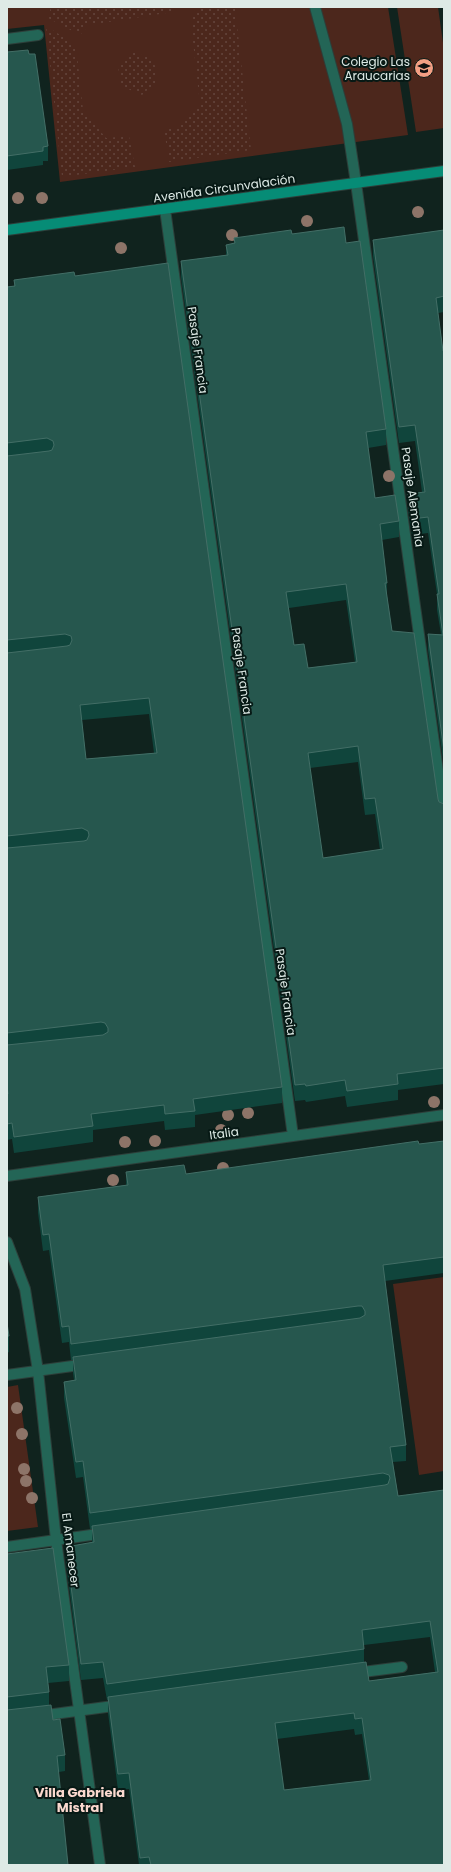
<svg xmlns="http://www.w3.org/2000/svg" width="451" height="1872" font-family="Poppins,sans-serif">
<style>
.green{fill:#4c271c}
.garden{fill:url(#garden-dots)}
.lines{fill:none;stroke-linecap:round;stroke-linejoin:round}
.lane-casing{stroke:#2d3f3a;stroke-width:12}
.street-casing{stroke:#2d3f3a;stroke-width:12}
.secondary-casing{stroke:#2d3f3a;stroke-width:12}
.lane{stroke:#236556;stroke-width:10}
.street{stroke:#236556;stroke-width:10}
.secondary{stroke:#068c76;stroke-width:10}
.tree{fill:#8d7468}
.wall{fill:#10453c;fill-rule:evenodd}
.building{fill:#26574e;stroke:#436e66;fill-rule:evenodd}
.labels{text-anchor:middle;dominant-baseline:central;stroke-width:4;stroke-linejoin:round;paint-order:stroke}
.poi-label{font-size:12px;fill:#deeae6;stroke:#071915;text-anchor:end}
.street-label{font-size:12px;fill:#deeae6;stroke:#071915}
.neighbourhood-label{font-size:13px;font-weight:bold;fill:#fbd9cf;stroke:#071915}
</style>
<defs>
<pattern id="garden-dots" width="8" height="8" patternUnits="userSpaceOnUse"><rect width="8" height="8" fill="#4c271c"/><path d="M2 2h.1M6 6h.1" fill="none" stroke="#65463d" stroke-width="1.8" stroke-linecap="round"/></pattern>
</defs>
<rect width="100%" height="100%" fill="#10231e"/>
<path class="green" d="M 7,7 L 388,7 L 408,135 L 60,182 L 44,25 L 7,29 Z
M 397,7 L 438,7 L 444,50 L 444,128 L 416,132 Z
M 444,1277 L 444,1471 L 419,1475 L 393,1284 Z
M 18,1385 L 38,1527 L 7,1531 L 7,1387 Z"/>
<path class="garden" d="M 51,7 L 174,7 L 173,12 L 89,25 L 80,35 L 48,18 Z
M 196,7 L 235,7 L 251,150 L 169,162 L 164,129 L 180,126 L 200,104 L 191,24 Z
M 46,26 L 76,45 L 83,110 L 106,138 L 129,136 L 135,167 L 62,177 Z
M 134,52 L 154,60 L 157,81 L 142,95 L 121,86 L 118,66 Z"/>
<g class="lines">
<g class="lane-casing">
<path id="lane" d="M 315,7 L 347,124 L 356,183"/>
</g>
<g class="street-casing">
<path id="street" d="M 7,39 L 38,35
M 356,183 L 444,814
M 165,209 L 293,1136
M 7,1176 L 444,1115
M 7,1242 L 25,1289 L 38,1371 L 56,1540 L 100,1865
M 7,1375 L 87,1364
M 7,1547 L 105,1533
M 355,1673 L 402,1667
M 39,1716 L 121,1705"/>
</g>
<g class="secondary-casing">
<path id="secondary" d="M 7,230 L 444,171"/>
</g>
<use href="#lane" class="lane"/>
<use href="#street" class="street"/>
<use href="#secondary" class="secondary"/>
</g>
<g class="tree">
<circle cx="18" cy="198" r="6"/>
<circle cx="42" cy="198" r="6"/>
<circle cx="418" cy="212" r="6"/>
<circle cx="307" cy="221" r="6"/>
<circle cx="232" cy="235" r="6"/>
<circle cx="121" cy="248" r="6"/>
<circle cx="389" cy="476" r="6"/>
<circle cx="434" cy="1102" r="6"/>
<circle cx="248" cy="1113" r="6"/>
<circle cx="228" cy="1115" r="6"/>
<circle cx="221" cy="1130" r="6"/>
<circle cx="155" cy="1141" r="6"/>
<circle cx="125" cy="1142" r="6"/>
<circle cx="223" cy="1168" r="6"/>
<circle cx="113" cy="1180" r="6"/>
<circle cx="17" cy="1408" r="6"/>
<circle cx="22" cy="1434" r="6"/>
<circle cx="24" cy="1469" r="6"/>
<circle cx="26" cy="1481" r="6"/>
<circle cx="32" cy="1498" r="6"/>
</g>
<path class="wall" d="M 7,52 L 48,146 L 48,161 L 43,161 L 43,165 L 7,170 Z
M 444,230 L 444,312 L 438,313 L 443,351 L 444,351 L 444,767 L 428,650 L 428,634 L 441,634 L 437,610 L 437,594 L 428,533 L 412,535 L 408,510 L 408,494 L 422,492 L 415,441 L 399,443 L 373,256 L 373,240 Z
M 292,234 L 346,243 L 386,429 L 386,445 L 368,448 L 375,498 L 399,521 L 399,537 L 382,540 L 387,583 L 387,596 L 392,631 L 438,799 L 439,802 L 444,804 L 444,1084 L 398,1090 L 398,1100 L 347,1107 L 345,1096 L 306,1102 L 305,1100 L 295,1101 L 181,277 L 181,261 L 226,255 L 226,245 L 234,244 L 234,238 ZM 346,600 L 355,662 L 308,668 L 294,645 L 289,608 ZM 358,762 L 365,815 L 375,814 L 380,850 L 323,858 L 310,768 Z
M 75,276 L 282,1087 L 282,1103 L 195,1115 L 195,1127 L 165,1130 L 164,1121 L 93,1130 L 93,1142 L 14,1153 L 12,1139 L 7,1140 L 7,287 L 14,286 L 14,280 ZM 149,714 L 154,753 L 86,759 L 82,720 Z
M 444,1141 L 444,1273 L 385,1281 L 406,1445 L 406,1461 L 393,1462 L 398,1496 L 444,1490 L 444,1865 L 139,1865 L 129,1789 L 118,1790 L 108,1713 L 108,1700 L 107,1700 L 103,1678 L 81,1680 L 66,1563 L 66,1547 L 92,1543 L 92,1529 L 90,1529 L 83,1477 L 76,1478 L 64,1398 L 64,1382 L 74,1380 L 73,1373 L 73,1360 L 71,1360 L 69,1342 L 62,1343 L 49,1250 L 43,1251 L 38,1213 L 38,1197 L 126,1185 L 126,1172 L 186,1174 ZM 430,1637 L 435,1672 L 369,1681 L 364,1663 L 364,1645 ZM 354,1729 L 355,1735 L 362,1734 L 369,1780 L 284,1790 L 277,1739 Z
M 7,1323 L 9,1336 L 9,1352 L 7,1353 Z
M 444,1455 L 444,1478 L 443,1472 L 443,1456 Z
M 7,1554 L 69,1665 L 69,1681 L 48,1683 L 49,1692 L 49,1705 L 53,1720 L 65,1755 L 65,1771 L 59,1772 L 7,1865 Z"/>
<path class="building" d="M 28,50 L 29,54 L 35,54 L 48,146 L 43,147 L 43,151 L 7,156 L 7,52 Z
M 344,227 L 346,243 L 360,241 L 386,429 L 366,432 L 375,498 L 395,495 L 399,521 L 380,524 L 387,583 L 385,583 L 392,631 L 414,633 L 438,799 L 439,802 L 444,804 L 444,1068 L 397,1074 L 398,1084 L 347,1091 L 345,1080 L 306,1086 L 305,1084 L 295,1085 L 181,261 L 228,255 L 226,245 L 235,243 L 234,238 L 291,230 L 292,234 ZM 346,584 L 357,662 L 308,668 L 304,644 L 294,645 L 286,592 ZM 358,746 L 365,799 L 375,798 L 383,849 L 323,858 L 308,753 Z
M 444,230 L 444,296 L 436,298 L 443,351 L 444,351 L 444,751 L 428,634 L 443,635 L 437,594 L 439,594 L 428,517 L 412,519 L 408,494 L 425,492 L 415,425 L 399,427 L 373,240 Z
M 168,263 L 282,1087 L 193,1099 L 195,1111 L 165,1114 L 164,1105 L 91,1114 L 93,1126 L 14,1137 L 12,1123 L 7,1124 L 7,1094 L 8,1094 L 7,1085 L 7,1045 L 103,1035 L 108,1032 L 108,1028 L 105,1023 L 101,1022 L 7,1033 L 7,848 L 84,841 L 87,840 L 89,835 L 88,831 L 82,828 L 7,836 L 7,653 L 67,646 L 70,645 L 72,640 L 71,636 L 65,634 L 7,640 L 7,456 L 49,451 L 52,450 L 54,445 L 53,441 L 47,438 L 7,443 L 7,287 L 15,286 L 14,280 L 74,272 L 75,276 ZM 149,698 L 157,753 L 86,759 L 80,705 Z
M 418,1141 L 419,1144 L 444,1141 L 444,1257 L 383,1265 L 406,1445 L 390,1447 L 398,1496 L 444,1490 L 444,1865 L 151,1865 L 149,1857 L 140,1858 L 129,1773 L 118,1774 L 108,1697 L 366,1662 L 369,1681 L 438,1672 L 430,1621 L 362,1630 L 364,1649 L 107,1684 L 103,1662 L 81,1664 L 66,1547 L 94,1542 L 92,1526 L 385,1485 L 388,1484 L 390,1478 L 389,1475 L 383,1473 L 90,1513 L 83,1461 L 76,1462 L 64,1382 L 76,1380 L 73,1357 L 360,1318 L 365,1315 L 365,1311 L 362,1306 L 358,1306 L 71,1344 L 69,1326 L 62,1327 L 49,1234 L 43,1235 L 38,1197 L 128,1185 L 126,1172 L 184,1165 L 186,1174 ZM 354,1713 L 355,1719 L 362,1718 L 371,1780 L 284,1790 L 275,1723 Z
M 7,1323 L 9,1336 L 7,1336 Z
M 53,1548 L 69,1665 L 46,1667 L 49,1692 L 7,1697 L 7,1554 Z
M 51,1705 L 53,1720 L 60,1719 L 65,1755 L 57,1756 L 68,1865 L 7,1865 L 7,1710 Z"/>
<defs>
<g id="school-disc" transform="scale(1)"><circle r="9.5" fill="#f39f84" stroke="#071915"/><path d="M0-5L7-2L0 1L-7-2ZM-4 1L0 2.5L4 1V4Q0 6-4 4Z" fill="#111"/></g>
</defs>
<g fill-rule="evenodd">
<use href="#school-disc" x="424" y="68"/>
</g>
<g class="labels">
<g class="poi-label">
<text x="410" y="61">Colegio Las<tspan x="410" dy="14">Araucarias</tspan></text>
</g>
<g class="street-label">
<text transform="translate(224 188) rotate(-8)">Avenida Circunvalación</text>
<text transform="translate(198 350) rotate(82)">Pasaje Francia</text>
<text transform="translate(413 497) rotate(82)">Pasaje Alemania</text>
<text transform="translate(242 671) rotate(82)">Pasaje Francia</text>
<text transform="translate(286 992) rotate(82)">Pasaje Francia</text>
<text transform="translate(224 1133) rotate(-8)">Italia</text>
<text transform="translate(71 1550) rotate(83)">El Amanecer</text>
</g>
<g class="neighbourhood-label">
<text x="80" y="1792">Villa Gabriela<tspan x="80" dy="15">Mistral</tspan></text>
</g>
</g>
<rect width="451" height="1872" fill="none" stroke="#deeae6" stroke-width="16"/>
</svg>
